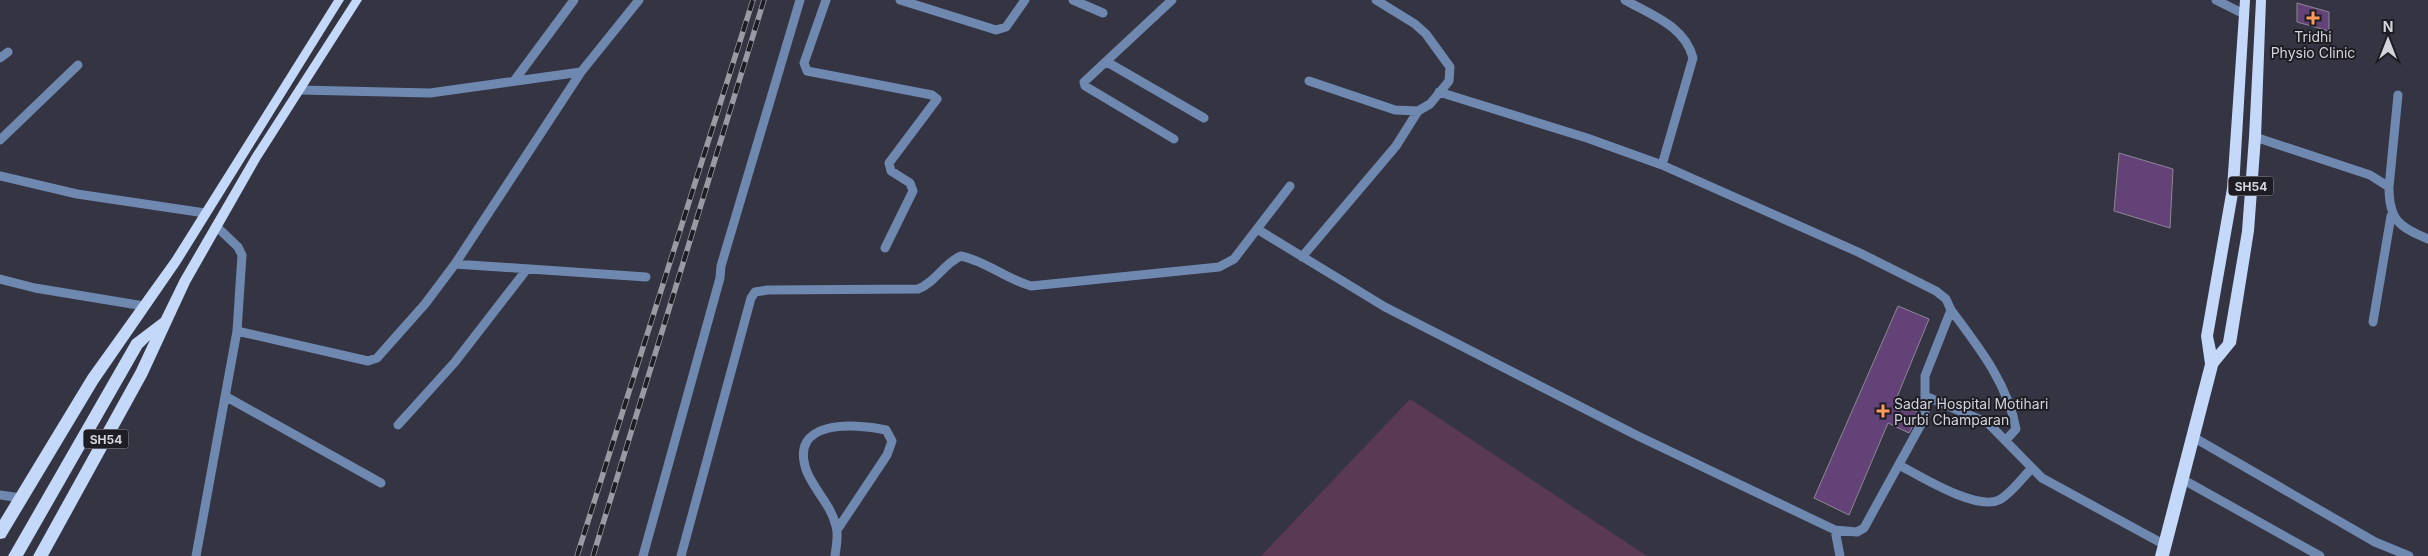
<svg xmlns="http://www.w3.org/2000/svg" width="2428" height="556" font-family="Inter,sans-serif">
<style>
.green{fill:#5a3952}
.building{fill:#624277;stroke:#8f8695}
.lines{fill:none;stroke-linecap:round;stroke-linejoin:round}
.minor{stroke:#6f88b0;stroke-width:9}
.major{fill:#c4d9fa;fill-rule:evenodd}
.rail-casing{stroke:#9a9aa5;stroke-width:5.5}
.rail{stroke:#1d1d23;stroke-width:4;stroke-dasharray:11;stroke-linecap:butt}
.poi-dot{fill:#ff9b5a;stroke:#1d1d23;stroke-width:2}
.labels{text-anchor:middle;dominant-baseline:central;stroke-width:4;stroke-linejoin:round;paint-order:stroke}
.shield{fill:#1d1d23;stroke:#9c9ca4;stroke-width:1}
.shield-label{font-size:12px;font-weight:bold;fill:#d3d3dc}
.poi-label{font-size:14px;fill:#d3d3dc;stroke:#1d1d23}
</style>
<rect width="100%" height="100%" fill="#343442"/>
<path class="green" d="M 1410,399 L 1647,556 L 1261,556 Z"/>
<path class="building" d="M 2297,3 L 2329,12 L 2329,31 L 2297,22 Z
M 2119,153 L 2173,169 L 2170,228 L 2114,211 Z
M 1898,306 L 1929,319 L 1895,402 L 1919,413 L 1919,415 L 1909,433 L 1888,423 L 1849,515 L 1814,498 Z"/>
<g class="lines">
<path class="minor" d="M 826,0 L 804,63 L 807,71 L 932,95 L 937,99 L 889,163 L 891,171 L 910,183 L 913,191 L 885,248
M 900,0 L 996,30 L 1006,27 L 1025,0
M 1073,0 L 1103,13
M 1172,0 L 1084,82 L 1085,86 L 1174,139
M 1625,0 C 1651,15 1685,26 1693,58 L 1662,165
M 2216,0 L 2244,14
M 0,58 L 8,52
M 1107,62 L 1204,118
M 514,81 L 574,0
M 1309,81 L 1395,110 L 1418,111 L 1430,104 L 1449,81 L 1450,67 L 1426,34 L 1415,24 L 1376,0
M 300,90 L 430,93 L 581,72
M 2255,137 L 2370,175 L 2389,187 C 2389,220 2399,227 2428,239
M 0,140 L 78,65
M 0,176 L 77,194 L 205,213
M 2389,187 L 2398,95
M 1257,229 L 1385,307 L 1638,436 L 1835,530 L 1857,532 L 1864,528 L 1925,417 L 1925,376 L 1951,310 L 1946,299 L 1936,291 L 1858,252 L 1662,165 L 1587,138 L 1439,92
M 1302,257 L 1396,146 L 1418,111
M 455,264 L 646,277
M 0,279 L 35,288 L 144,306
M 1951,310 C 1978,346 2008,384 2016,429 L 2006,440
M 2373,322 L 2391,216
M 237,331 L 368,361 L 377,358 L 425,304 L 455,264 L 581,72 L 639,0
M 225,396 L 381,483
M 1925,396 L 1988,423 L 2042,478 L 2165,545
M 398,425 L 455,362 L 527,269
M 2193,437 L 2375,542 L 2409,556
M 1899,465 C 1920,476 1976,511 1999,500 C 2011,494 2022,478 2032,468
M 2182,479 L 2320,556
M 0,495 L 21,498
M 1835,530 L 1840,556
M 196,556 L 237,331 L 242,255 L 238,247 L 216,226
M 643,556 L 720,278 L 721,266 L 800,0
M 681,556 L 751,298 L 755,292 L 768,290 L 918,289 C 936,282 944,263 961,256 C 986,261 1006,279 1031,286 L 1219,267 L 1234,259 L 1290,186
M 835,556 C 836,546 839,536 836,526 C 831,505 815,491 807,472 C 787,419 855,423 886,430 L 892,441 L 887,455 L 837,530"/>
<path class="major" d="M 334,0 L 344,0 L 180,264 L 98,383 L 5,538 L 0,539 L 0,520 L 88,375 L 172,258 Z
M 352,0 L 362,0 L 260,160 L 190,283 L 147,376 L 48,556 L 33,556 L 136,370 L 150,340 L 142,348 L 23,556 L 8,556 L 132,340 L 161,318 L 180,279 L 252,155 Z
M 2240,0 L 2250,0 L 2239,188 L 2213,336 L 2216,350 L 2223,342 L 2242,231 L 2249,137 L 2256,0 L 2266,0 L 2261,137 L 2254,231 L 2236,344 L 2218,366 L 2169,556 L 2155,556 L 2205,364 L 2201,336 L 2227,188 Z"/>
<g class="rail-casing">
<path id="rail" d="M 577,556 L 753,0
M 593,556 L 764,0"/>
</g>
<use href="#rail" class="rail"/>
</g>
<g class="poi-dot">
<path d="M2310.5 10.5h5v5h5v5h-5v5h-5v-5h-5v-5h5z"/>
<path d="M1880.5 403.5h5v5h5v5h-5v5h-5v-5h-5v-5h5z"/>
</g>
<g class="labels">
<g class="shield">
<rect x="2228.5" y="176.5" width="45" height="19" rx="4"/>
<rect x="83.5" y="429.5" width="45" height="19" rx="4"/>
</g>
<g class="shield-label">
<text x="2251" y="186">SH54</text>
<text x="106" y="439">SH54</text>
</g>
<g class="poi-label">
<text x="2313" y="36">Tridhi<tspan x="2313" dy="16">Physio Clinic</tspan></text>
<text x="1894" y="403" text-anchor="start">Sadar Hospital Motihari<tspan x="1894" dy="16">Purbi Champaran</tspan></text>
</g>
</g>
<g transform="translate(2388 40)" stroke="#1d1d23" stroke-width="4" paint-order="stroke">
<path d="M0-4L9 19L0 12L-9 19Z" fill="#d3d3dc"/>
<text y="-8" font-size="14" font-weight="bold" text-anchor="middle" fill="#d3d3dc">N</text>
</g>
</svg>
